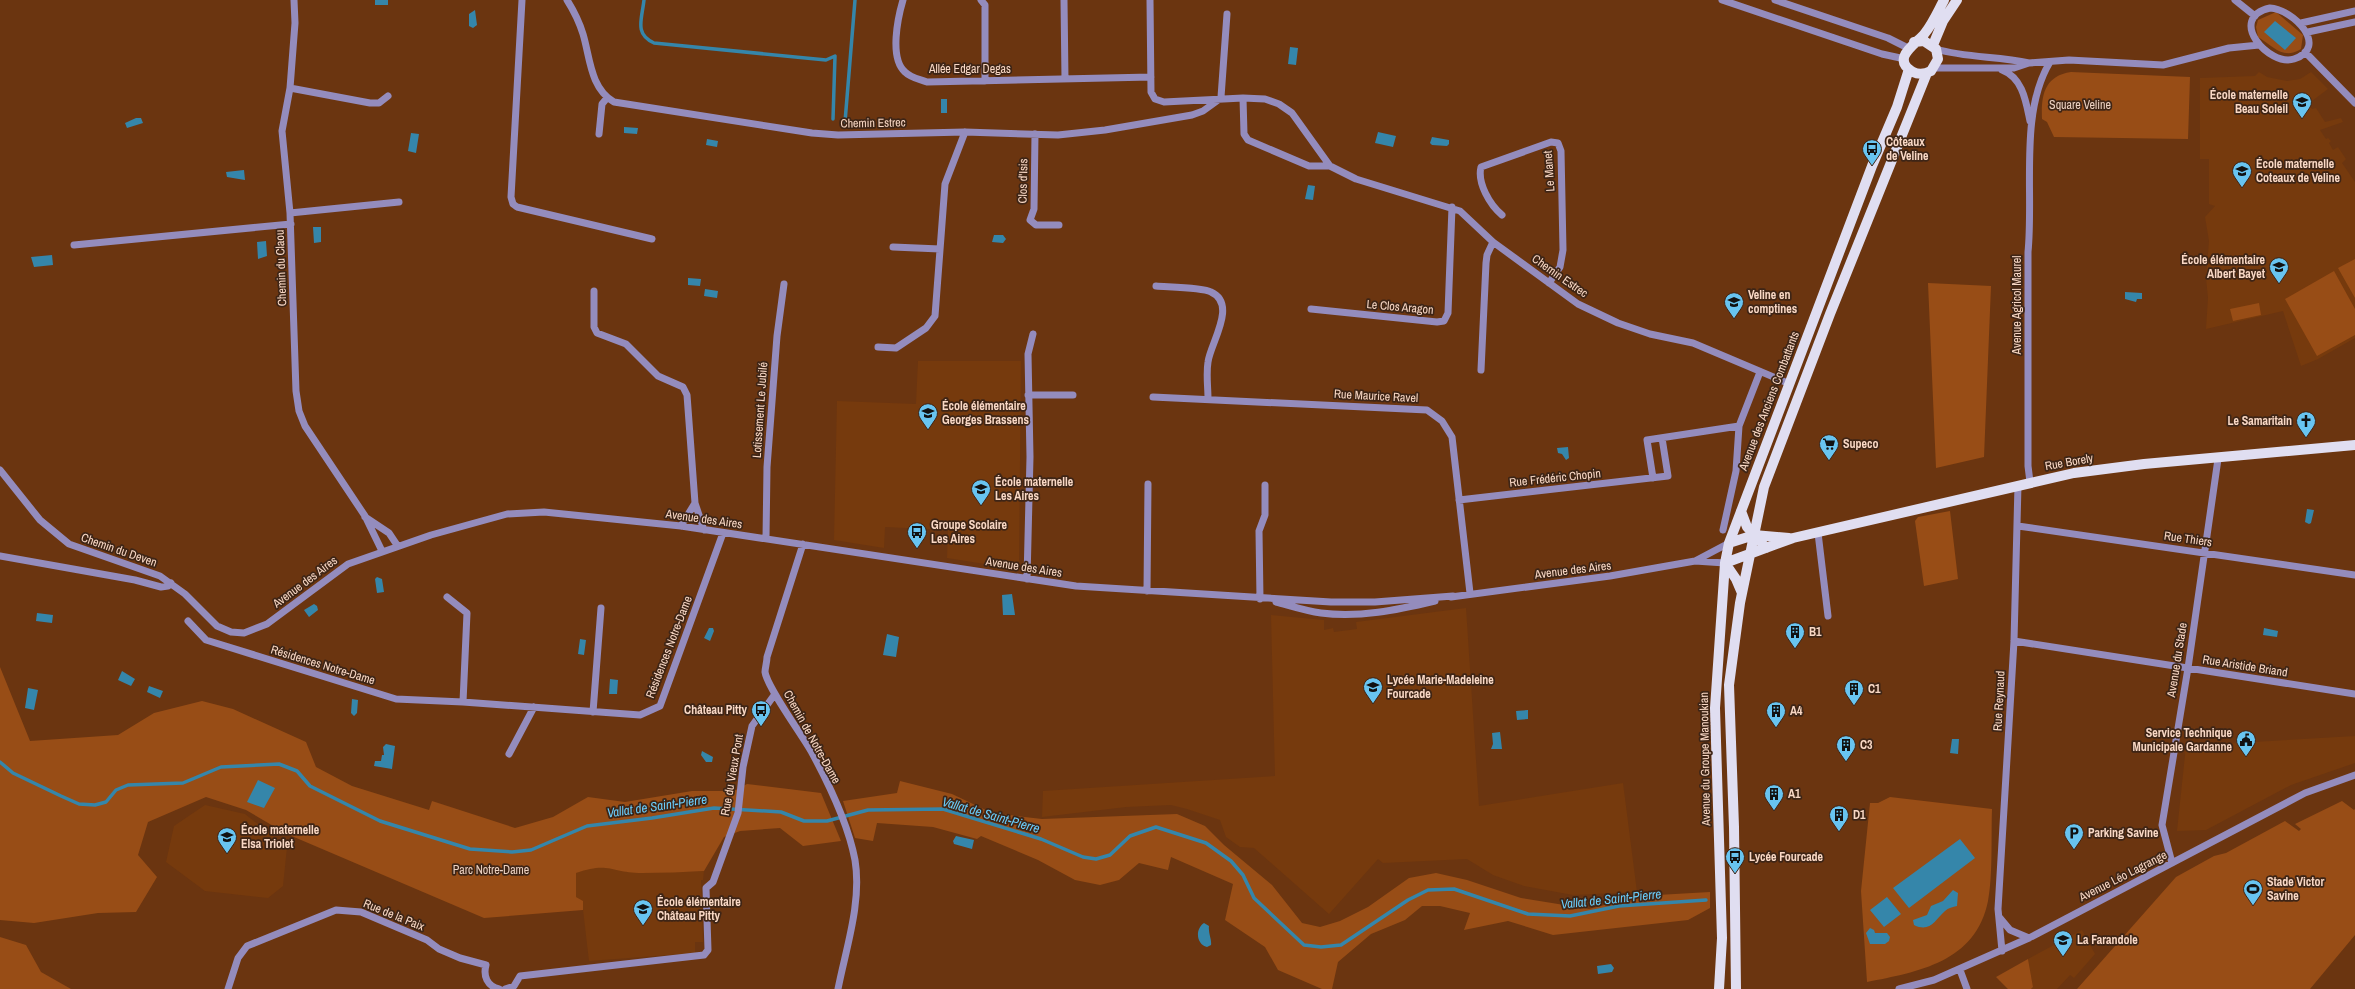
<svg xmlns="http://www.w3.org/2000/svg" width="2355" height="989" font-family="'Archivo Narrow',sans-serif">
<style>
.built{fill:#763a0d}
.green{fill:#984d16}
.water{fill:#3586aa}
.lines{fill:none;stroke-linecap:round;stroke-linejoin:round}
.stream{stroke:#3586aa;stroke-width:3.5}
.minor{stroke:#948cbd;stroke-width:7}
.major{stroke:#e0def1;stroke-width:10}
.labels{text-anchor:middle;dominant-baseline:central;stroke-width:3.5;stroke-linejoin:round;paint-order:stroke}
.street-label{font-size:12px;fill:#f9d8c5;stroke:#3e2516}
.poi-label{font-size:12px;font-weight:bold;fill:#f9d8c5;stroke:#3e2516;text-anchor:start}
.park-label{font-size:12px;fill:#edd2c2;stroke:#3e2516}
.water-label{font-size:13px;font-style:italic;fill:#6accfa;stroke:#3e2516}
</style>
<rect width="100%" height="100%" fill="#6b3510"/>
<path class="built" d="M 2259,72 L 2267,77 L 2287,81 L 2300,79 L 2311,72 L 2328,89 L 2308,104 L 2312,109 L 2316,108 L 2325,122 L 2341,118 L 2343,122 L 2320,130 L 2326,139 L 2328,138 L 2331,141 L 2329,143 L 2333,150 L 2338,147 L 2346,159 L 2342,163 L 2355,182 L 2355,338 L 2318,359 L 2301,366 L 2283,311 L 2206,329 L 2208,298 L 2206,278 L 2209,241 L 2205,217 L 2215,206 L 2209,204 L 2209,159 L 2200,159 L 2200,78 L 2255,76 Z
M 918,361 L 1021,361 L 1019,561 L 1010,568 L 947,558 L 948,530 L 885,527 L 884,548 L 834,540 L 837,401 L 916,404 Z
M 1466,608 L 1479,806 L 1623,783 L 1637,892 L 1573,895 L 1524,886 L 1493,875 L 1467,859 L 1383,863 L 1378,859 L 1329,914 L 1254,848 L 1240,847 L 1226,837 L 1220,820 L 1187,809 L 1171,805 L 1126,807 L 1042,817 L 1043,791 L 1275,776 L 1271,615 L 1324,620 L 1324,630 L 1333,628 L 1334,632 L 1357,629 L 1356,622 Z
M 2355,736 L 2355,763 L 2291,785 L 2206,830 L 2177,831 L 2186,746 Z
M 205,805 L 245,814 L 287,847 L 283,886 L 268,898 L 205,891 L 166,862 L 174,826 Z
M 606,866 L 640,873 L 704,871 L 703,880 L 701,880 L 703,942 L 695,942 L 695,953 L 589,961 L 582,901 L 576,897 L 576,873 L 592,867 Z
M 2082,930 L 2095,954 L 2074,978 L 2070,975 L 2057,989 L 2031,989 L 2033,987 L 2028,959 Z"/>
<path class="green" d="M 2276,12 L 2303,35 L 2301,49 C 2283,60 2274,47 2258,37 L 2256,27 L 2258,20 Z
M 2071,72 L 2190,77 L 2188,139 L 2054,137 L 2047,122 L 2042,119 C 2041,96 2044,76 2071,72 Z
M 2355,259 L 2355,298 L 2338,268 Z
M 2334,271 L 2355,309 L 2355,335 L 2317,356 L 2285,299 Z
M 1928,283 L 1991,286 L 1984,457 L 1936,468 Z
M 2259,303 L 2261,315 L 2233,321 L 2230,309 Z
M 1950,511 L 1958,579 L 1924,586 L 1915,521 L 1918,517 Z
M 0,667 L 30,741 L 118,735 L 154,713 L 202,701 L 233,709 L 306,742 L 316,767 L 352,786 L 429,810 L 432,801 L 515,828 L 553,817 L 588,797 L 625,802 L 692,791 L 734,791 L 747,784 L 821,793 L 841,841 L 803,846 L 780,828 L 740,831 L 724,837 L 704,871 C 683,872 663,873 642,873 C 612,873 609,861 576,873 L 576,897 L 583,901 L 583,910 L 484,918 L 287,834 L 246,810 L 206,797 L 148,822 L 138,855 L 157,877 L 136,912 L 98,913 L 34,923 L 0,920 Z
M 900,781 L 952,794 L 992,813 L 1042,819 L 1177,814 L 1205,826 L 1224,845 L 1272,885 L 1302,923 L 1320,927 L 1340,921 L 1368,907 L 1409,878 L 1436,873 L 1467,880 L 1521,898 L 1589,909 L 1640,896 L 1710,892 L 1710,908 L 1688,920 L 1553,935 L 1508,921 L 1464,930 L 1470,913 L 1440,906 L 1422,906 L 1405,920 L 1371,934 L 1338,962 L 1332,989 L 1322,989 L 1278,970 L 1265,947 L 1225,920 L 1233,884 L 1171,857 L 1168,870 L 1139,863 L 1119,880 L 1100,885 L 1075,880 L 1038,860 L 981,836 L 977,839 L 933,827 L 877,823 L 873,841 L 855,838 L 843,801 L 897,793 Z
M 1890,797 L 1992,809 C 1991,836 1993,875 1988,901 C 1976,962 1918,972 1867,982 L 1861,891 L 1870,803 L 1878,803 Z
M 2342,801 L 2354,810 L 2355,809 L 2355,935 L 2310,989 L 2077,989 L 2176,877 L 2214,856 L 2226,853 L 2285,821 L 2299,831 L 2301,829 L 2295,824 Z
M 0,937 L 26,945 L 41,972 L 71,989 L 0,989 Z
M 2028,959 L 2033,987 L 2031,989 L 2008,989 L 1996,977 Z"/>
<path class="water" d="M 375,0 L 388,0 L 388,5 L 375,5 Z
M 475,10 L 477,25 L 473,28 L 469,26 L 469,14 Z
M 2275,21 L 2296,38 L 2285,50 L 2264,32 Z
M 1290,47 L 1298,48 L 1296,65 L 1288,64 Z
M 941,99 L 947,99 L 947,113 L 941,113 Z
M 136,118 L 141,118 L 143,123 L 127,128 L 125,123 Z
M 624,127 L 638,128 L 637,134 L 624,133 Z
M 1378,132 L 1396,136 L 1393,147 L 1375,143 Z
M 411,133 L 419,134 L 416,153 L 408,151 Z
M 1432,137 L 1449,140 L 1449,144 L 1447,146 L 1432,145 L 1430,143 Z
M 707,139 L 718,141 L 717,147 L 706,145 Z
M 244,170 L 245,180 L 227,177 L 226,172 Z
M 1308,185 L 1315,186 L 1313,200 L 1305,199 Z
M 313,227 L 321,227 L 321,242 L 314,243 Z
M 994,235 L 1003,235 L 1006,239 L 1003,243 L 992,242 Z
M 266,241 L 267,256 L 258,259 L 257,242 Z
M 52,255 L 53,265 L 34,267 L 31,257 Z
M 688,278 L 701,279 L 700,286 L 688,285 Z
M 705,289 L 718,291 L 717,298 L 704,296 Z
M 2125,292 L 2142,293 L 2142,299 L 2137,299 L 2136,302 L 2125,299 Z
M 1568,447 L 1569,458 L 1566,460 L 1562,454 L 1558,453 L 1557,448 Z
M 2307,509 L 2314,510 L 2311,523 L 2309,524 L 2305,522 Z
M 377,577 L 382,579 L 384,592 L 377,593 L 375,579 Z
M 1012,594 L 1015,615 L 1003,615 L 1002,595 Z
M 314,604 L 317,606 L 318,610 L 309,617 L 304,610 Z
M 37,613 L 53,615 L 52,623 L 36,621 Z
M 709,628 L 713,628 L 714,631 L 710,641 L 704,638 Z
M 2264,628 L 2278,631 L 2277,637 L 2263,635 Z
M 887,634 L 899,637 L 896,657 L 883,655 Z
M 580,639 L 586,640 L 584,655 L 578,654 Z
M 122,671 L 135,679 L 131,686 L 118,680 Z
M 610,679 L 618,680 L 617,694 L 609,694 Z
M 149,686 L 163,691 L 160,698 L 147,692 Z
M 28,688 L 38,690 L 34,710 L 25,708 Z
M 352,699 L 358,700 L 357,713 L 354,716 L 351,713 Z
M 1528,710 L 1528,719 L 1517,720 L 1516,711 Z
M 1500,732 L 1502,749 L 1491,749 L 1493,744 L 1492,733 Z
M 1952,739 L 1959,739 L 1958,754 L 1950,753 Z
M 386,744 L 395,746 L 392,769 L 374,766 L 375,761 L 381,761 L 382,755 L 384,755 L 383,747 Z
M 702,751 L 713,757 L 712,762 L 706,762 L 701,755 Z
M 258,780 L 275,788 L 264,808 L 247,802 Z
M 956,836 L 974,840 L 972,849 L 954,844 L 953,841 Z
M 1960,839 L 1975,858 L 1909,908 L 1893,888 Z
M 1953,890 L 1958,893 L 1957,906 C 1953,907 1948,908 1945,911 C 1935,920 1930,933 1914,925 L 1913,920 L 1927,915 L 1931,906 L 1943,901 Z
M 1887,897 L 1901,914 L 1884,927 L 1870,910 Z
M 1204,923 L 1209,926 C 1208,933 1212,940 1211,945 L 1207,947 C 1196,944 1195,929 1204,923 Z
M 1870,928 L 1874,930 L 1875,933 L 1887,933 L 1890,937 L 1889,941 L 1885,944 L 1870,944 L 1866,933 Z
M 1611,964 L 1614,968 L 1612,972 L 1598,974 L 1597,966 Z"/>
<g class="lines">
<path class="stream" d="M 644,0 C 642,19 634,34 654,43 L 826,60 L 835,56 L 833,119
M 845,122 L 855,0
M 0,762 L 13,773 L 61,796 L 79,804 L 95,805 L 106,802 L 116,790 L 128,785 L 183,783 L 221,767 L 279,764 L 297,771 L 310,786 L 380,821 L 470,849 L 512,852 L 531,850 L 587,826 L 652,818 L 714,808 L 781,812 L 804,821 L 827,821 L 868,810 L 943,809 L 1041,839 L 1083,857 L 1096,859 L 1110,855 L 1130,836 L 1156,827 L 1206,843 L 1231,861 L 1243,875 L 1254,898 L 1304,945 L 1321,947 L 1341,945 L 1408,900 L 1428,890 L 1454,889 L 1528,914 L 1570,916 L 1619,906 L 1706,900"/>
<path class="minor" d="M 294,0 L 295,23 L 290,88 L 282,131 L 290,213 L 296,391 L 299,411 L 305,426 L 365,516 L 382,551
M 522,0 L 511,197 L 513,204 L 517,207 L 652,239
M 567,0 C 574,11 579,21 583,34 C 590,57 590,88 614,102 L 812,133 L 838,135 L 965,132 L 1058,135 L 1105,130 L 1192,115 L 1203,111 L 1221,98
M 903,0 C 898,17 889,58 905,72 C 911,78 919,79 927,82 L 1151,77
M 981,0 L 985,5 L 985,81
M 1064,0 L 1065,79
M 1150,0 L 1151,92 L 1155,99 L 1164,102 L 1243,98 L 1265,99 L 1279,104 L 1292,113 L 1330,166 L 1356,179 L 1460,211 L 1493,242 L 1578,304 L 1618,323 L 1650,334 L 1693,343 L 1790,384
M 1722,0 L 1882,54 L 1905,59
M 1775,0 L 1888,38 L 1908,48
M 2235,0 L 2255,16
M 2270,8 C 2293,9 2330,47 2294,59 C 2269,67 2226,18 2270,8 Z
M 2301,23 L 2355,11
M 2308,32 L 2355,22
M 1936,49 C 1966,58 1998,56 2029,63
M 2305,52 L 2355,103
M 1934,68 L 2014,68 L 2029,63 L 2069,60 L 2163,65 L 2229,48 L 2259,45
M 2002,70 C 2023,78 2026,102 2030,121
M 290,88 L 370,103 L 379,103 L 388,96
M 1221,97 L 1227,14
M 1243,98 L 1244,134 L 1248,140 L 1309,166 L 1330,166
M 599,134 L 602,104 L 607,98
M 1035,134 L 1034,209 L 1030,220 L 1036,225 L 1059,225
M 290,213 L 399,202
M 1502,215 C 1490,205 1477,183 1481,167 L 1551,142 L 1558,143 L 1561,151 L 1563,250 L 1560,267 L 1549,283
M 74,245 L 291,224
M 893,247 L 940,249
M 1156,286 C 1167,287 1202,287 1211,292 C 1238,304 1210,344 1208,362 C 1206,374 1208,387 1208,399
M 594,291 L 594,327 L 597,333 L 626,344 L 658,376 L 683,387 L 687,395 L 695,503
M 1311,309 L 1437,322 L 1444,321 L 1448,313 L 1452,207
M 878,347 L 896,348 L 926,328 L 935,316 L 945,184 L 965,132
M 1481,370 L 1486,263 L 1487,255 L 1493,242
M 1028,395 L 1073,395
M 1153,397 L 1427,410 L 1442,421 L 1452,437 L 1470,593
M 0,470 L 40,520 L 69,544 L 160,576 L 185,594 L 217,626 L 231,632 L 244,633 L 267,624 L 348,564 L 431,535 L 507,514 L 544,512 L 681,526 L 1076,586 L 1331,602 L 1375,602 L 1453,596
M 1653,478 L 1647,440 L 1739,426 L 1760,372
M 2030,482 L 2028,466 L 2028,252 C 2034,192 2019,113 2050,62
M 1459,500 L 1668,476 L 1662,438
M 365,517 L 389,533 L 397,545
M 681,526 L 695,503 L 704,530
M 2018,526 L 2355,575
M 1723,530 L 1736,471 L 1739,426
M 1818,533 L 1828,616
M 766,538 L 767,467 L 777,336 L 784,284
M 803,544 L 767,657 C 767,662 765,668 765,672 C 767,687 802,735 811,751 C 829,784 848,823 855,860 C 862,902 846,948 838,989
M 0,556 L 135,580 L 161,587 L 168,586 L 171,583
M 1695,561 L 1729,543
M 1027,579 L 1030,457 L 1028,354 L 1033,334
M 1147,591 L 1148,484
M 447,597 L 467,613 L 463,702
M 1451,597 L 1610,576 L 1695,561 L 1725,563
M 1260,599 L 1259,531 L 1265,515 L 1265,485
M 1276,602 C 1291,606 1306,611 1321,613 C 1359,618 1397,610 1435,601
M 188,621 L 206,640 L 396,699 L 463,702 L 640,715 L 660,706 L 723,533
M 2014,641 L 2355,694
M 593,712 L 601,608
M 509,754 L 534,707
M 2172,863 L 2162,825 L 2188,668 L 2218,459
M 2000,918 L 2010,930 L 2029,938
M 2002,951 L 1998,909 L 2014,641 L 2018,485
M 1960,970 L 1967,989
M 228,989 L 238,958 L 247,946 L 336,910 L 361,912 L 427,940 L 439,949 L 460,958 L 486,965 C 483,976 487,986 499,989
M 505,989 L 514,986 L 520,976 L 704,955 L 708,950 L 706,888 L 713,882 L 738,813 L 743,767 L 752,726 L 775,694
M 1899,989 L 1934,980 L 2029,938 L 2305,793 L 2355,775"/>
<path class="major" d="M 1914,42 L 1924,41 L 1936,49 L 1938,59 L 1931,71 C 1925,74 1919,75 1913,72 C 1889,58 1918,43 1925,33 C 1933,23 1938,11 1944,0
M 1933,45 L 1943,21 L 1957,0
M 1741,511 L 1747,527 L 1766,548
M 1729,543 L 1754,535 L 1789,538
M 1725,563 L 1793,538 L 2074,473 L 2144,464 L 2355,445
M 1725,563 L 1736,579 L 1742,593
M 1719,989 L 1722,938 L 1715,708 L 1725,563 L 1729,543 L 1872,166 L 1897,107 L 1909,69
M 1736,989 L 1734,827 L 1729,685 L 1740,603 L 1764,487 L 1830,314 L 1927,73"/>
</g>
<defs>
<g id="school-pin" transform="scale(1)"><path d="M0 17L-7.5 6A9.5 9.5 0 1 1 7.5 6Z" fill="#68c4f0" stroke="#3e2516"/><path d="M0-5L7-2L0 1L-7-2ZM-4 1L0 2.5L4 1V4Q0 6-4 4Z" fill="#111"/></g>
<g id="bus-pin" transform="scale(1)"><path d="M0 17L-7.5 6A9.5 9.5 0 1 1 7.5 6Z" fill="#68c4f0" stroke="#3e2516"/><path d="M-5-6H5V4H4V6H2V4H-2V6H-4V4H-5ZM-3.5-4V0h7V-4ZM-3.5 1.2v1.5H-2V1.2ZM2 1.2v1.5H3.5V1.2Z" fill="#111"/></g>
<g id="church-pin" transform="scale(1)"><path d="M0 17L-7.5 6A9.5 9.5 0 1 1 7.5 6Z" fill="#68c4f0" stroke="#3e2516"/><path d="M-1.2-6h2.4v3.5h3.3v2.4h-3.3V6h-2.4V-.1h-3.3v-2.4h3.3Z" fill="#111"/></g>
<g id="supermarket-pin" transform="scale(1)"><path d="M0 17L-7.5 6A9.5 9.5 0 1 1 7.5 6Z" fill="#68c4f0" stroke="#3e2516"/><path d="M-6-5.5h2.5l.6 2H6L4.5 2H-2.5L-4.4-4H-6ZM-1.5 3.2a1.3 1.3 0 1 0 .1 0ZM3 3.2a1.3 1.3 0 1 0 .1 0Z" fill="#111"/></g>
<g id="building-pin" transform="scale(1)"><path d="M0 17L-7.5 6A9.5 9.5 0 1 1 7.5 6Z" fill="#68c4f0" stroke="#3e2516"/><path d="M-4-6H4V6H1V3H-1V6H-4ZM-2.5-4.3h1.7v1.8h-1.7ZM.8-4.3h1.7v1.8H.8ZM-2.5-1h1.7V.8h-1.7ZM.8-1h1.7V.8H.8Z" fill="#111"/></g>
<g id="civic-pin" transform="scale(1)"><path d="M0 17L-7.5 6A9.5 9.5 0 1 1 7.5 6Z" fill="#68c4f0" stroke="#3e2516"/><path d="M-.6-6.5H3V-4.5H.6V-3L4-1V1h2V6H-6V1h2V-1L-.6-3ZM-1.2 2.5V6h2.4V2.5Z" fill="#111"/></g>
<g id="parking-pin" transform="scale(1)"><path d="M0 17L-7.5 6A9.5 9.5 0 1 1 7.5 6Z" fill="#68c4f0" stroke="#3e2516"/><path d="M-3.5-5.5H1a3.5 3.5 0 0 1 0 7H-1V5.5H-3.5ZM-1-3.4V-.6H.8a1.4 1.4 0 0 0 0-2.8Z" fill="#111"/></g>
<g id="stadium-pin" transform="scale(1)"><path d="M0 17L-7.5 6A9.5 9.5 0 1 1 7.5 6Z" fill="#68c4f0" stroke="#3e2516"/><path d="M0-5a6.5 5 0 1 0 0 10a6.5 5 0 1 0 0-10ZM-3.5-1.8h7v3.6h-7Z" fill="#111"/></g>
</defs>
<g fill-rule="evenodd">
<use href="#school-pin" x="2302" y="102"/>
<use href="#bus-pin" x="1872" y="149"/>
<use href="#school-pin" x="2242" y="171"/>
<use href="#school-pin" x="2279" y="267"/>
<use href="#school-pin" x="1734" y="302"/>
<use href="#school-pin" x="928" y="413"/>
<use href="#church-pin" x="2306" y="421"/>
<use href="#supermarket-pin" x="1829" y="444"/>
<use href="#school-pin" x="981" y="489"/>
<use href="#bus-pin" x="917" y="532"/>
<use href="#building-pin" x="1795" y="632"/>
<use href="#school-pin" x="1373" y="687"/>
<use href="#building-pin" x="1854" y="689"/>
<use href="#bus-pin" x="761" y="710"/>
<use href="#building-pin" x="1776" y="711"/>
<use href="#civic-pin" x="2246" y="740"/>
<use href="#building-pin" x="1846" y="745"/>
<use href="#building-pin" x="1774" y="794"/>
<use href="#building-pin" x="1839" y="815"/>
<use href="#parking-pin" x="2074" y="833"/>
<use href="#school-pin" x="227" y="837"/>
<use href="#bus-pin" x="1735" y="857"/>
<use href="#stadium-pin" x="2253" y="889"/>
<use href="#school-pin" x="643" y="909"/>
<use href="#school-pin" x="2063" y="940"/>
</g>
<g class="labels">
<g class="street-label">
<text x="970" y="69">Allée Edgar Degas</text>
<text transform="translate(873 123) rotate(-1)">Chemin Estrec</text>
<text transform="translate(1549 171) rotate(-94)">Le Manet</text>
<text transform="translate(1023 181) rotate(-89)">Clos d'Isis</text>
<text transform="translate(281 268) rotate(-92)">Chemin du Claou</text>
<text transform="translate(1560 276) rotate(35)">Chemin Estrec</text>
<text transform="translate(2017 305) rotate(-90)">Avenue Agricol Maurel</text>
<text transform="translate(1400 307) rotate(5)">Le Clos Aragon</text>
<text transform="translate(1376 396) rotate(3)">Rue Maurice Ravel</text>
<text transform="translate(1769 401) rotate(-69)">Avenue des Anciens Combattants</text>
<text transform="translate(760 410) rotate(-86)">Lotissement Le Jubilé</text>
<text transform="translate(2069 462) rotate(-10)">Rue Borely</text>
<text transform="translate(1555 478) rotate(-6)">Rue Frédéric Chopin</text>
<text transform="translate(704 519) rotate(8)">Avenue des Aires</text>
<text transform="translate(2188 539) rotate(8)">Rue Thiers</text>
<text transform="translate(119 550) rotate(19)">Chemin du Deven</text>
<text transform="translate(1024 567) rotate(9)">Avenue des Aires</text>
<text transform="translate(1573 570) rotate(-7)">Avenue des Aires</text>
<text transform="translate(305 582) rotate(-37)">Avenue des Aires</text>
<text transform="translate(669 647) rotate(-69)">Résidences Notre-Dame</text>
<text transform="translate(2177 660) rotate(-81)">Avenue du Stade</text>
<text transform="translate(323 665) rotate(17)">Résidences Notre-Dame</text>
<text transform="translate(2245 666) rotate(9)">Rue Aristide Briand</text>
<text transform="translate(1999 701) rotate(-87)">Rue Reynaud</text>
<text transform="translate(812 737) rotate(61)">Chemin de Notre-Dame</text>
<text transform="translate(1705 759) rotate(-91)">Avenue du Groupe Manoukian</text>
<text transform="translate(732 775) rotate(-80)">Rue du Vieux Pont</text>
<text transform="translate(2123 876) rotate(-27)">Avenue Léo Lagrange</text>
<text transform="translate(394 915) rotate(22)">Rue de la Paix</text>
</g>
<g class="poi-label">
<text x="2288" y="95" text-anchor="end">École maternelle<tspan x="2288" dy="14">Beau Soleil</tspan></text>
<text x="1886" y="142">Côteaux<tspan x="1886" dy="14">de Veline</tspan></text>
<text x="2256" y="164">École maternelle<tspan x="2256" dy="14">Coteaux de Veline</tspan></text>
<text x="2265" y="260" text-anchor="end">École élémentaire<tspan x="2265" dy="14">Albert Bayet</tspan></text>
<text x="1748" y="295">Veline en<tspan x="1748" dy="14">comptines</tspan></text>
<text x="942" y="406">École élémentaire<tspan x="942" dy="14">Georges Brassens</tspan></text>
<text x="2292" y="421" text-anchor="end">Le Samaritain</text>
<text x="1843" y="444">Supeco</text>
<text x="995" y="482">École maternelle<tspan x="995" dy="14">Les Aires</tspan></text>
<text x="931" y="525">Groupe Scolaire<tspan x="931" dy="14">Les Aires</tspan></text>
<text x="1809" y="632">B1</text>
<text x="1387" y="680">Lycée Marie-Madeleine<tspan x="1387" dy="14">Fourcade</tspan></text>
<text x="1868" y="689">C1</text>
<text x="747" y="710" text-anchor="end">Château Pitty</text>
<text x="1790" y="711">A4</text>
<text x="2232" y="733" text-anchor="end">Service Technique<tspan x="2232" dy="14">Municipale Gardanne</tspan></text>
<text x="1860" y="745">C3</text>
<text x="1788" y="794">A1</text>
<text x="1853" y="815">D1</text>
<text x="241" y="830">École maternelle<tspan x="241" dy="14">Elsa Triolet</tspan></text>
<text x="2088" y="833">Parking Savine</text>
<text x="1749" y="857">Lycée Fourcade</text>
<text x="2267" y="882">Stade Victor<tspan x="2267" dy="14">Savine</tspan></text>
<text x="657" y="902">École élémentaire<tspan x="657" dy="14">Château Pitty</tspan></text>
<text x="2077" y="940">La Farandole</text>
</g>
<g class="park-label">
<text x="2080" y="105">Square Veline</text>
<text x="491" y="870">Parc Notre-Dame</text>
</g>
<g class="water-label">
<text transform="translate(657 806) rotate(-8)">Vallat de Saint-Pierre</text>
<text transform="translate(991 815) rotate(16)">Vallat de Saint-Pierre</text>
<text transform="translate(1611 899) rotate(-6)">Vallat de Saint-Pierre</text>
</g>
</g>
</svg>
